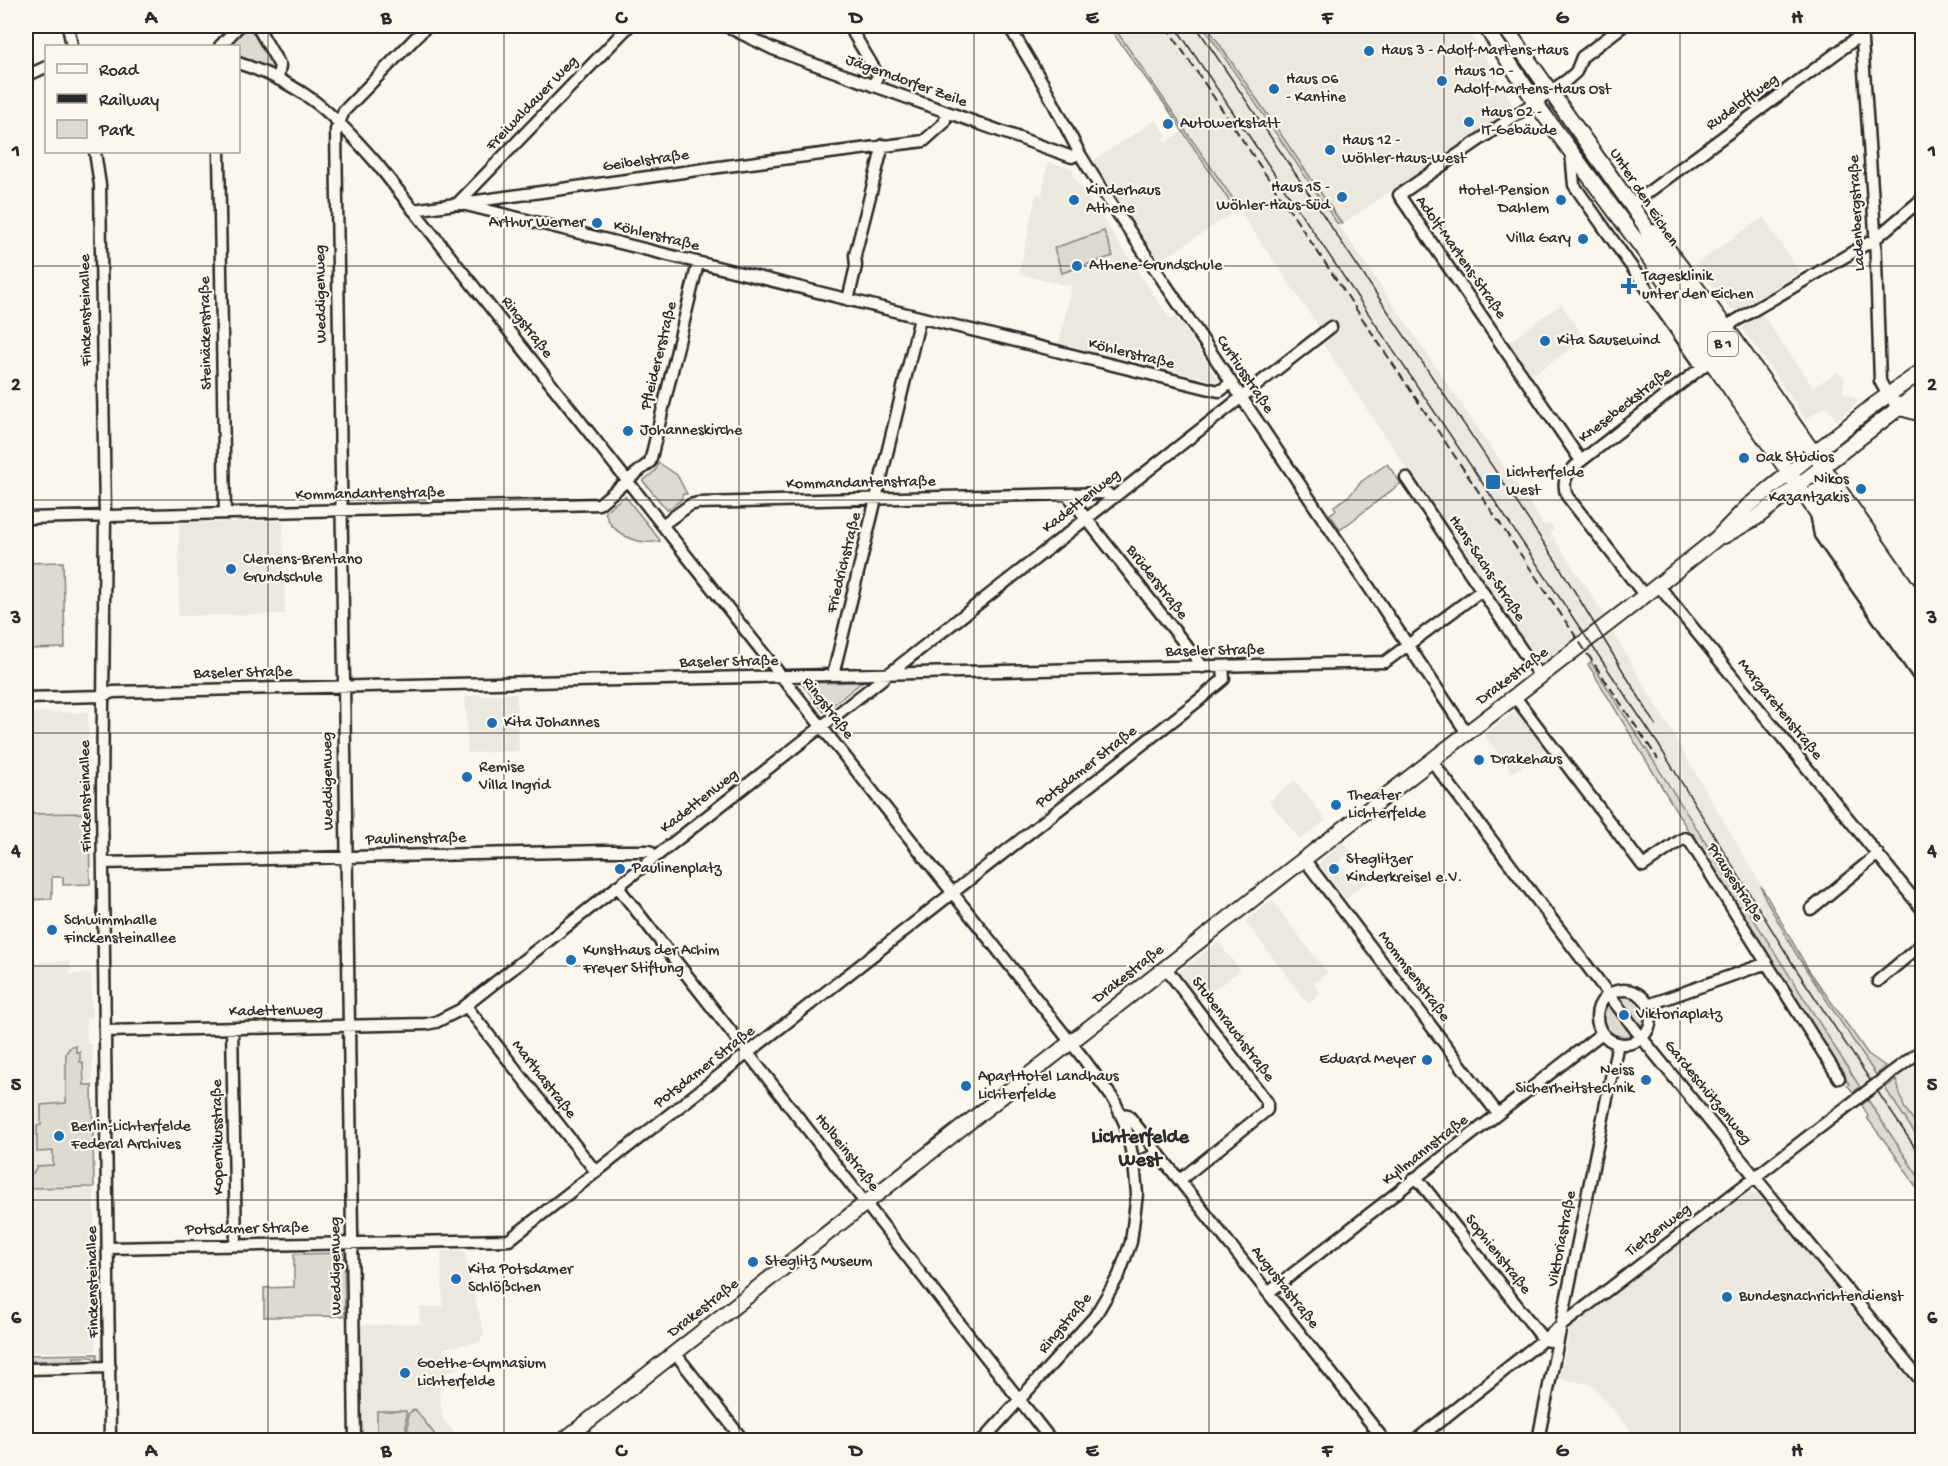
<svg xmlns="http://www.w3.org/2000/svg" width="1948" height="1466" font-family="'Gochi Hand',sans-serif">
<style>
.built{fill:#ebe8de}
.green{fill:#dddad0;stroke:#84827e;stroke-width:1.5}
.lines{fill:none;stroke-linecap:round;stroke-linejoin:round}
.major-tunnel{stroke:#d1cec5;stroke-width:14;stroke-dasharray:14 7;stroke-linecap:butt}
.minor-casing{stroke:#2b2b2b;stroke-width:15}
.major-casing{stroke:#2b2b2b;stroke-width:18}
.minor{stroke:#fbf7ec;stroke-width:10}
.major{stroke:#fbf7ec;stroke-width:14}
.tram{stroke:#2b2b2b;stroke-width:1.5}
.rail{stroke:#2b2b2b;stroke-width:2;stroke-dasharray:9 4.5;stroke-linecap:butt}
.minor-bridge-casing{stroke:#2b2b2b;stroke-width:15;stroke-linecap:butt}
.minor-bridge{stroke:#fbf7ec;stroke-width:10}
.grid{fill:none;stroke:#2b2b2b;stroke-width:1.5;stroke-opacity:0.55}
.poi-dot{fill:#1f6fb2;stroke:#fbf7ec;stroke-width:2}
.labels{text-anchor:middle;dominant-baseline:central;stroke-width:4.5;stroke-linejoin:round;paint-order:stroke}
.shield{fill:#fbf7ec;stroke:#696865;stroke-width:1.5}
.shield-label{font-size:15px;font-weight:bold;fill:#2b2b2b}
.poi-label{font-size:16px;fill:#2b2b2b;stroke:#fbf7ec;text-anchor:start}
.street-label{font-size:16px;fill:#2b2b2b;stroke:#fbf7ec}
.quarter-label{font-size:20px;font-weight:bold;fill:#2b2b2b;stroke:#fbf7ec}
.neatline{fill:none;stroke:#2b2b2b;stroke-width:2}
.grid-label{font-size:20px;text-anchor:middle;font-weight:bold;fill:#2b2b2b}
</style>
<rect width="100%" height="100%" fill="#fbf7ec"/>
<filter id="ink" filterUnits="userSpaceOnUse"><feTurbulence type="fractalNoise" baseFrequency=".0167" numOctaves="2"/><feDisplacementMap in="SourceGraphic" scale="12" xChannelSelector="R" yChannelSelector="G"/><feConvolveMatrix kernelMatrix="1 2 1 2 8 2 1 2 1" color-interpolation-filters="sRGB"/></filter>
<g filter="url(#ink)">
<path class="built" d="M 1113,26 L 1203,26 L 1544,525 L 1550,523 L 1554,529 L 1550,533 L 1605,615 L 1598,620 L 1609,637 L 1614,633 L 1761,885 L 1765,898 L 1798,957 L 1876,1075 L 1860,1087 L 1574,638 L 1541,663 L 1504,612 L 1497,601 L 1498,598 L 1488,584 L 1482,580 L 1323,344 L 1340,329 L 1333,320 L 1321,330 Z
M 1207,26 L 1463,26 L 1482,52 L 1512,103 L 1511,110 L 1342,224 Z
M 1156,120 L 1167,136 L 1163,139 L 1165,143 L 1183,131 L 1236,211 L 1160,261 L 1105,181 L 1094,160 Z
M 1048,162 L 1073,169 L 1073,175 L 1171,320 L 1176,317 L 1220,382 L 1059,343 L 1072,287 L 1019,274 L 1036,194 L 1042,195 Z
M 1763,217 L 1800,273 L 1738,311 L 1730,310 L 1696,264 Z
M 1561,304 L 1585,339 L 1531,376 L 1507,343 Z
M 1761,313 L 1813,387 L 1838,372 L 1844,377 L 1843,392 L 1860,401 L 1836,420 L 1826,406 L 1806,419 L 1743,329 L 1744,323 Z
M 283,521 L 285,614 L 178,616 L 179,523 Z
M 516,693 L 519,751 L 468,753 L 465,696 Z
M 1516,710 L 1545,749 L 1513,773 L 1484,735 Z
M 88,712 L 89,813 L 26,814 L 26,713 Z
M 1295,780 L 1326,820 L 1300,840 L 1269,801 Z
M 1343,842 L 1352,852 L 1340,860 L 1339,862 L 1349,873 L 1346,876 L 1349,881 L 1352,879 L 1355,883 L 1368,873 L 1372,878 L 1345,899 L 1319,864 L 1320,861 Z
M 1272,900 L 1327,973 L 1314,983 L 1321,994 L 1308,1004 L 1245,921 Z
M 1218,942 L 1240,970 L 1200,1001 L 1178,973 Z
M 70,961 L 70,974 L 91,974 L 92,1018 L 86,1018 L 87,1044 L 92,1044 L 96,1351 L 26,1352 L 26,963 Z
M 1922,1061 L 1922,1132 L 1904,1107 L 1896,1080 Z
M 1885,1088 L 1922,1144 L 1922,1183 L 1868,1100 Z
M 1754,1192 L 1758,1193 L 1922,1396 L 1922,1440 L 1638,1440 L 1593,1385 L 1560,1379 L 1570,1329 L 1748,1193 Z
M 441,1251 L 464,1251 L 484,1333 L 479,1342 L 444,1348 L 444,1351 L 453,1353 L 460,1359 L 458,1369 L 444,1374 L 445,1386 L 439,1391 L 443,1419 L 460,1440 L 362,1440 L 360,1325 L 420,1324 L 419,1307 L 443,1306 Z"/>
<path class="green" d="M 247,26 L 252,26 L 274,68 L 270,69 L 239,58 L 238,46 L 225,46 Z
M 1108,26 L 1113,26 L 1240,209 L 1236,211 L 1168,109 Z
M 1203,26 L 1207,26 L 1342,224 L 1337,223 Z
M 1552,106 L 1667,270 L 1547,110 Z
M 1104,231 L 1113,256 L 1062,273 L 1054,248 Z
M 659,463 L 677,475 L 687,494 L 683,494 L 681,500 L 667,510 L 643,481 L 655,471 Z
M 1387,464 L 1401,483 L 1340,530 L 1330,514 L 1336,510 L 1334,506 L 1350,495 L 1362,481 Z
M 625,496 L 660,540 L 660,541 C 638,546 610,534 605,511 Z
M 63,562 L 65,648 L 26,649 L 26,563 Z
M 1591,662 L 1860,1087 L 1853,1092 L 1847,1085 L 1849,1084 L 1727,895 L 1588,664 Z
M 862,682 L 824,712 L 803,685 L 803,683 Z
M 89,813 L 90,884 L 63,885 L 63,877 L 52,877 L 52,899 L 26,900 L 26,814 Z
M 1761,886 L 1808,969 L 1868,1054 L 1885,1066 L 1876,1075 L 1798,957 L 1765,898 Z
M 1626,992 C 1644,996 1650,1012 1641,1028 L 1615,994 Z
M 1607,1001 L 1632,1033 L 1633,1035 C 1612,1043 1589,1019 1607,1001 Z
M 71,1046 L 76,1046 L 76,1052 L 80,1052 L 80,1062 L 83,1062 L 84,1085 L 92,1085 L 94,1187 L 26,1188 L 26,1173 L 33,1173 L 37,1166 L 53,1165 L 53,1151 L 37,1152 L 37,1126 L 41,1125 L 41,1105 L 66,1103 L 66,1053 Z
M 1896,1080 L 1904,1107 L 1922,1132 L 1922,1144 L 1885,1088 Z
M 1868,1100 L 1922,1182 L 1922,1196 L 1896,1156 L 1867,1118 L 1868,1116 L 1862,1105 Z
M 344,1253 L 345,1316 L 264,1317 L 264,1288 L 294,1287 L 294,1254 Z
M 97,1354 L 97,1362 L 92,1357 L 74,1357 L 74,1360 L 26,1361 L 26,1355 Z
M 415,1409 L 439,1440 L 408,1440 L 408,1414 Z
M 377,1411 L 406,1411 L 406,1440 L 377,1440 Z"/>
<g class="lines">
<path class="major-tunnel" d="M 1796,447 L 1823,486"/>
<g class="minor-casing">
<path id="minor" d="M 68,26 L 72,46
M 257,26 L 280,66 L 278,77
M 726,26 L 773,49 L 808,62 L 1072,157 L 1079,153
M 849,26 L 878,75 L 873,86
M 1009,26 L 1045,87 L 1081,156 L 1102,190 L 1467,733
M 1861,26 L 1875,232 L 1880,381 L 1888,396
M 220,46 L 239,26
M 238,63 C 304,84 334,114 378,165 L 1083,1058 L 1114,1100 L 1125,1124 L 1134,1163 L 1137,1194 L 1131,1242 L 1119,1275 L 1095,1316 L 983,1440
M 26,76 L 46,67
M 95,152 L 100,185 L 105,516 L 102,796 L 110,1440
M 219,152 L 225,513
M 1571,153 L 1574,185 L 1702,367
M 458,203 L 1214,390 L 1220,391 L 1231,383
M 458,203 L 629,26
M 1631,205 L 1873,26
M 413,210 L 719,167 L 924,141 L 944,123 L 947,113
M 848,300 L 856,266 L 855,255 L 883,145
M 1725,327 L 1875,239 L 1922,199
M 1581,461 L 1399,195 L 1567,80 L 1576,72 L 1582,57 L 1623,26
M 1406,478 L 1540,677
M 1067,494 L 1203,667
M 1816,513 L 1820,535 L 1922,681
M 26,518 L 599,504 L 650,462 L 698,263
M 662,525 L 690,505 L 698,503 L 1107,493 L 1112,498
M 1658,585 L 1922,909
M 1645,596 L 1567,496 C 1560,479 1569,471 1581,461 L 1710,361
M 833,675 L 920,318
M 1515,697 L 1643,866 L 1681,840 L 1685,838 L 1689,840 L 1839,1078
M 26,698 L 102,696 L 113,692 L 1385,662 L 1482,590
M 1431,760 L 1641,1037 L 1922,1382
M 1304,859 L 1498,1114
M 103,863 L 602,851 L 649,851 L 655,856
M 617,886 L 1051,1440
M 1811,909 L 1878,854
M 1165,967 L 1267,1102 L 1267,1110 L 1180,1180
M 1878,981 L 1922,944
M1597 1017a27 27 0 1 1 54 0a27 27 0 1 1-54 0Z
M 1648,1005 L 1767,963
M 466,1006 L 596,1172
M 232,1028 L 236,1245
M 105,1031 L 426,1024 L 436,1022 L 460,1010 L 1331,327
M 1891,1073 L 1922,1050
M 1121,1114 L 1128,1115 L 1384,1440
M 1134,1163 L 1159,1154
M 1417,1178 L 1544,1340 L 1551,1341
M 109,1248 L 509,1240 L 1199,700 L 1224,679 L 1223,667
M 1268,1293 L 1602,1033
M 675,1353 L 743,1440
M 26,1369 L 110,1367
M 355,1440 L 336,130 L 344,111 L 427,26
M 1416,1440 L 1562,1325 L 1857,1099
M 1538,1440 L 1618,1043"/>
</g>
<g class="major-casing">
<path id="major" d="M 1485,26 L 1542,112 L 1669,285 L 1787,453
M 1504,26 L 1631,205 L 1644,224 L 1651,240 L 1796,447
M 1655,232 L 1733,337 L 1922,609
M 1664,294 L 1922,663
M 1896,404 L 1901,408 L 1922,414
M 1823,486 L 1922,627
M 1815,492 L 1922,646
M 1724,536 L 1756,518 L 1922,390
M 564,1440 L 1290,870 L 1652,590 L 1716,539 L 1747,507 L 1874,405 L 1922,371"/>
</g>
<use href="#minor" class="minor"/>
<use href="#major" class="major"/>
<path class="tram" d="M 1175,26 L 1658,744 L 1796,969 L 1922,1158
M 1196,26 L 1556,561 L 1656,725"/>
<path class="rail" d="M 1166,26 L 1658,759"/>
<g class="minor-bridge-casing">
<path id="minor-bridge" d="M 1857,1099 L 1891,1073"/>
</g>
<use href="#minor-bridge" class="minor-bridge"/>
</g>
</g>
<path class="grid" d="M 268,26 L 268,1440M 504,26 L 504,1440M 739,26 L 739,1440M 974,26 L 974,1440M 1209,26 L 1209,1440M 1444,26 L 1444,1440M 1680,26 L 1680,1440M 26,266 L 1922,266M 26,500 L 1922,500M 26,733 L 1922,733M 26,966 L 1922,966M 26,1200 L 1922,1200"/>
<g class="poi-dot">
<circle cx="1369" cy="51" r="6"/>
<circle cx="1442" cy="81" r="6"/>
<circle cx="1274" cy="89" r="6"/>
<circle cx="1469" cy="122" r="6"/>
<circle cx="1168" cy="124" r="6"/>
<circle cx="1330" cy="150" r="6"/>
<circle cx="1342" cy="197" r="6"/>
<circle cx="1074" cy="200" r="6"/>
<circle cx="1561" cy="200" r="6"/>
<circle cx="597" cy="223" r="6"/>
<circle cx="1583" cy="239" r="6"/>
<circle cx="1077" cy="266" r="6"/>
<path d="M1626 277h6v6h6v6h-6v6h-6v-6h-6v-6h6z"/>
<circle cx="1545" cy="341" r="6"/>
<circle cx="628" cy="431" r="6"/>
<circle cx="1744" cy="458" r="6"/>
<rect x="1485" y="474" width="16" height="16" rx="3"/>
<circle cx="1861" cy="489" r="6"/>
<circle cx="231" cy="569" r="6"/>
<circle cx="492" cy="723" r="6"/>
<circle cx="1479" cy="760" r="6"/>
<circle cx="467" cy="777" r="6"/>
<circle cx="1336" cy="805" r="6"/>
<circle cx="620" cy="869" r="6"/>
<circle cx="1334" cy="869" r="6"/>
<circle cx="52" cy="930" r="6"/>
<circle cx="571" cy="960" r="6"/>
<circle cx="1624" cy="1015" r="6"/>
<circle cx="1427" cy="1060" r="6"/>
<circle cx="1646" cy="1080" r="6"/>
<circle cx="966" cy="1086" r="6"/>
<circle cx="59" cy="1136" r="6"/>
<circle cx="753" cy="1262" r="6"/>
<circle cx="456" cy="1279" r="6"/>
<circle cx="1727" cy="1297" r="6"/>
<circle cx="405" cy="1373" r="6"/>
</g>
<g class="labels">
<rect class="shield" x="1708" y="332" width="30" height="24" rx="4.5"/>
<g class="shield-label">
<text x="1723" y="344">B 1</text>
</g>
<g class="poi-label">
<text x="1381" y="51">Haus 3 - Adolf-Martens-Haus</text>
<text x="1454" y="72">Haus 10 -<tspan x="1454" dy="18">Adolf-Martens-Haus Ost</tspan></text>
<text x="1286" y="80">Haus 06<tspan x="1286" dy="18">- Kantine</tspan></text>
<text x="1481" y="113">Haus 02 -<tspan x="1481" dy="18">IT-Gebäude</tspan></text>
<text x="1180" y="124">Autowerkstatt</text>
<text x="1342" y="141">Haus 12 -<tspan x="1342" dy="18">Wöhler-Haus-West</tspan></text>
<text x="1330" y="188" text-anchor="end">Haus 15 -<tspan x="1330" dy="18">Wöhler-Haus-Süd</tspan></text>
<text x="1086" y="191">Kinderhaus<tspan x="1086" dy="18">Athene</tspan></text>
<text x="1549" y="191" text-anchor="end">Hotel-Pension<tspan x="1549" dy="18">Dahlem</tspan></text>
<text x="585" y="223" text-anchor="end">Arthur Werner</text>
<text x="1571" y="239" text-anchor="end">Villa Gary</text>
<text x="1089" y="266">Athene-Grundschule</text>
<text x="1642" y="277">Tagesklinik<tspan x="1642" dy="18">unter den Eichen</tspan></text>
<text x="1557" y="341">Kita Sausewind</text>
<text x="640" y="431">Johanneskirche</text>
<text x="1756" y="458">Oak Studios</text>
<text x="1506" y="473">Lichterfelde<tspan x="1506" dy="18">West</tspan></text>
<text x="1849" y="480" text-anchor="end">Nikos<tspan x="1849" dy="18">Kazantzakis</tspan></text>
<text x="243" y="560">Clemens-Brentano<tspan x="243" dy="18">Grundschule</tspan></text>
<text x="504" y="723">Kita Johannes</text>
<text x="1491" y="760">Drakehaus</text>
<text x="479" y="768">Remise<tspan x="479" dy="18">Villa Ingrid</tspan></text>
<text x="1348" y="796">Theater<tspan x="1348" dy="18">Lichterfelde</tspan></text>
<text x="1346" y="860">Steglitzer<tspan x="1346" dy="18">Kinderkreisel e.V.</tspan></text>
<text x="632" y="869">Paulinenplatz</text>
<text x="64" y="921">Schwimmhalle<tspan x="64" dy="18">Finckensteinallee</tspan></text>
<text x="583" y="951">Kunsthaus der Achim<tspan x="583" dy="18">Freyer Stiftung</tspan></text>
<text x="1636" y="1015">Viktoriaplatz</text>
<text x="1415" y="1060" text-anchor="end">Eduard Meyer</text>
<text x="1634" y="1071" text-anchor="end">Neiss<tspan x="1634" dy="18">Sicherheitstechnik</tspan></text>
<text x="978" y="1077">ApartHotel Landhaus<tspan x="978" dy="18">Lichterfelde</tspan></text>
<text x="71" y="1127">Berlin-Lichterfelde<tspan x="71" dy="18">Federal Archives</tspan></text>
<text x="765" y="1262">Steglitz Museum</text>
<text x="468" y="1270">Kita Potsdamer<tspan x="468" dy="18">Schlößchen</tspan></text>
<text x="1739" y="1297">Bundesnachrichtendienst</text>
<text x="417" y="1364">Goethe-Gymnasium<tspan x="417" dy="18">Lichterfelde</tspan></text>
</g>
<g class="street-label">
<text transform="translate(906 82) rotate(20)">Jägerndorfer Zeile</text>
<text transform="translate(1743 103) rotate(-36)">Rudeloffweg</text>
<text transform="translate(533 104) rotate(-46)">Freiwaldauer Weg</text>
<text transform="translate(646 162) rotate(-8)">Geibelstraße</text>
<text transform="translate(1643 198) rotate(57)">Unter den Eichen</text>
<text transform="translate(1858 213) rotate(-93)">Ladenbergstraße</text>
<text transform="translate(656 237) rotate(14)">Köhlerstraße</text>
<text transform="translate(1460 258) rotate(55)">Adolf-Martens-Straße</text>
<text transform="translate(322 294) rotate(-91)">Weddigenweg</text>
<text transform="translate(87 310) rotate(-91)">Finckensteinallee</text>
<text transform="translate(526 328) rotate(52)">Ringstraße</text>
<text transform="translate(207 333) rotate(-91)">Steinäckerstraße</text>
<text transform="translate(1131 355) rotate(14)">Köhlerstraße</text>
<text transform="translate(660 356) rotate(-76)">Pfleidererstraße</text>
<text transform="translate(1244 375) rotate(56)">Curtiusstraße</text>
<text transform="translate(1626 406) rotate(-38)">Knesebeckstraße</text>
<text transform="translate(861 484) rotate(-1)">Kommandantenstraße</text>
<text transform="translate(370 495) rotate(-1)">Kommandantenstraße</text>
<text transform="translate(1082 502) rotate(-38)">Kadettenweg</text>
<text transform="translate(845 563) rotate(-76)">Friedrichstraße</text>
<text transform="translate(1486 569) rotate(56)">Hans-Sachs-Straße</text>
<text transform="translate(1156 583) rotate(52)">Brüderstraße</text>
<text transform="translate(1215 652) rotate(-1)">Baseler Straße</text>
<text transform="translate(729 663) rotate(-1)">Baseler Straße</text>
<text transform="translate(243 674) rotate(-1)">Baseler Straße</text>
<text transform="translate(1513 677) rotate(-37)">Drakestraße</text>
<text transform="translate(827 709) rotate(52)">Ringstraße</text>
<text transform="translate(1779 710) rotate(51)">Margaretenstraße</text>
<text transform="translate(1087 768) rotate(-38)">Potsdamer Straße</text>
<text transform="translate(329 781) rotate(-91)">Weddigenweg</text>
<text transform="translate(87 796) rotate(-91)">Finckensteinallee</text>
<text transform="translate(700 802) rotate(-38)">Kadettenweg</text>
<text transform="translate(416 840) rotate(-1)">Paulinenstraße</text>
<text transform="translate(1734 883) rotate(57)">Prausestraße</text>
<text transform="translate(1129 975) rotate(-38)">Drakestraße</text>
<text transform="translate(1413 977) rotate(53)">Mommsenstraße</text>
<text transform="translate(276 1012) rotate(-1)">Kadettenweg</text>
<text transform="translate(1232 1030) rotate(53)">Stubenrauchstraße</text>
<text transform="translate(705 1068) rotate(-38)">Potsdamer Straße</text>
<text transform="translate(543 1080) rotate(52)">Marthastraße</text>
<text transform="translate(1707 1093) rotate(51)">Gardeschützenweg</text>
<text transform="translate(219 1137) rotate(-91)">Kopernikusstraße</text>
<text transform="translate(1426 1151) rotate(-38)">Kyllmannstraße</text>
<text transform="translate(846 1153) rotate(52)">Holbeinstraße</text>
<text transform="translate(247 1230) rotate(-1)">Potsdamer Straße</text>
<text transform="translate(1659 1231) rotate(-37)">Tietzenweg</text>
<text transform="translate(1563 1239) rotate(-79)">Viktoriastraße</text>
<text transform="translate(1497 1255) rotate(52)">Sophienstraße</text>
<text transform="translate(337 1266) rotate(-91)">Weddigenweg</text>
<text transform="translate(94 1282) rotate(-91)">Finckensteinallee</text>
<text transform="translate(1284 1288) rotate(52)">Augustastraße</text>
<text transform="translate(704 1309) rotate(-38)">Drakestraße</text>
<text transform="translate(1066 1324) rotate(-50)">Ringstraße</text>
</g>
<g class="quarter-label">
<text x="1140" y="1138">Lichterfelde<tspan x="1140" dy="23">West</tspan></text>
</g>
</g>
<rect width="1948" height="1466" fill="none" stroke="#fbf7ec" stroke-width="66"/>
<rect x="45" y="45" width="195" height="108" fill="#fbf7ec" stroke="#a8a59f" stroke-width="1.5"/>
<rect x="57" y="64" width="30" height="9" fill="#fbf7ec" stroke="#a8a59f" stroke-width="1.5"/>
<text x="99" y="75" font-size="18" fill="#2b2b2b">Road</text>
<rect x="57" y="94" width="30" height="9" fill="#2b2b2b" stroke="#a8a59f" stroke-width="1.5"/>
<text x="99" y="105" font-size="18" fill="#2b2b2b">Railway</text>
<rect x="57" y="120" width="30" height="18" fill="#dddad0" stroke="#a8a59f" stroke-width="1.5"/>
<text x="99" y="135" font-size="18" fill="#2b2b2b">Park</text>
<rect x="33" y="33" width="1882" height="1400" class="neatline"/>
<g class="grid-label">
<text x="151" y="23">A</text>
<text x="386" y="23">B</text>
<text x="621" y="23">C</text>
<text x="856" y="23">D</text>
<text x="1092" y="23">E</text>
<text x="1327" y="23">F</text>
<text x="1562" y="23">G</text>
<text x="1797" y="23">H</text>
<text x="16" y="156">1</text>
<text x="1932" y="156">1</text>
<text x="16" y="390">2</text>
<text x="1932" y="390">2</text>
<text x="16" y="623">3</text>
<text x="1932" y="623">3</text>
<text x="16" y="856">4</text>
<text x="1932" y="856">4</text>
<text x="16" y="1090">5</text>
<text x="1932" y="1090">5</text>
<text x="16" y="1323">6</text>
<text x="1932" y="1323">6</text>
<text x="151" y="1456">A</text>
<text x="386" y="1456">B</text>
<text x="621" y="1456">C</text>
<text x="856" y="1456">D</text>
<text x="1092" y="1456">E</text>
<text x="1327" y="1456">F</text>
<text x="1562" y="1456">G</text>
<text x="1797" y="1456">H</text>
</g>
</svg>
